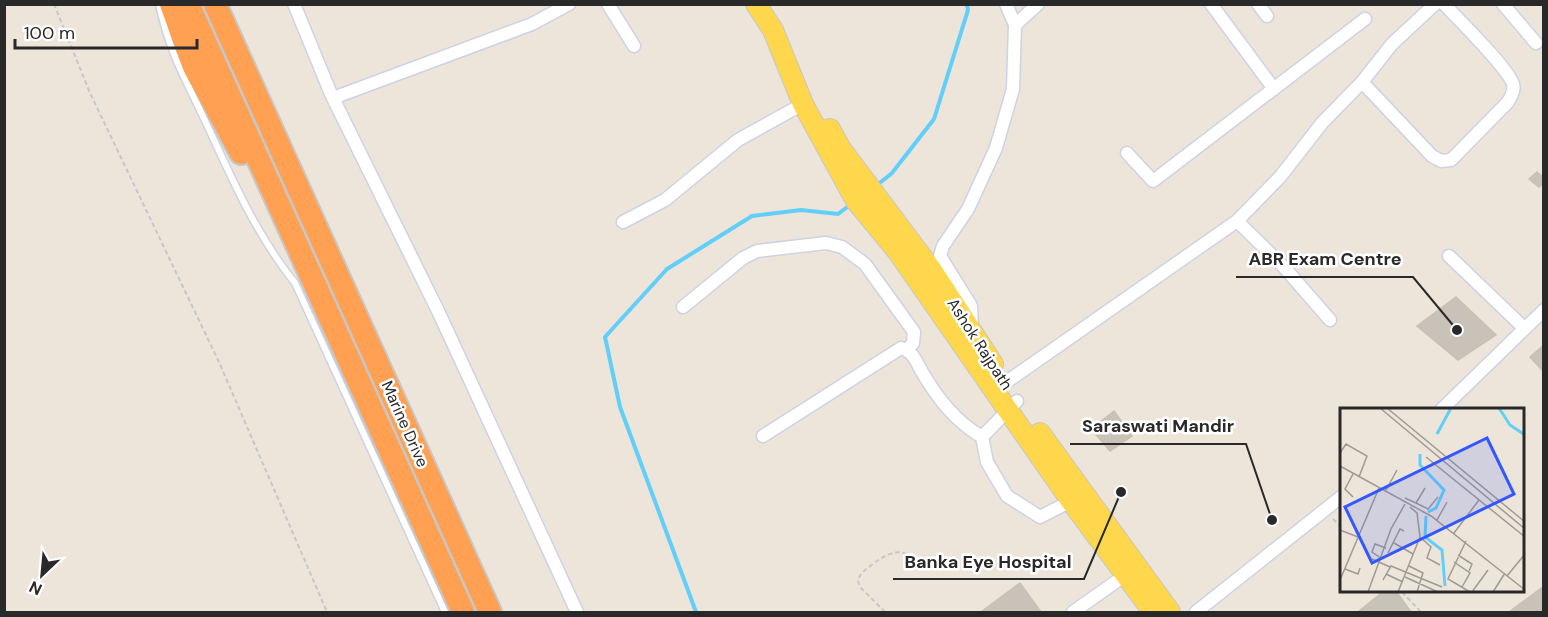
<svg xmlns="http://www.w3.org/2000/svg" width="1548" height="617" font-family="'DM Sans',sans-serif">
<style>
.lines{fill:none;stroke-linecap:round;stroke-linejoin:round}
.stream{stroke:#61cffa;stroke-width:4}
.building{fill:#c8c2b9;stroke:#c8c1b3;stroke-width:1.5}
.service-casing{stroke:#ced2e4;stroke-width:9}
.minor-casing{stroke:#ced2e4;stroke-width:15}
.primary-casing{stroke:#c7c7c7;stroke-width:22}
.motorway-casing{stroke:#c7c7c7;stroke-width:26}
.path{stroke:#c7c7c7;stroke-width:2;stroke-dasharray:4.5 3;stroke-linecap:butt}
.service{stroke:#fff;stroke-width:6}
.minor{stroke:#fff;stroke-width:12}
.primary{stroke:#fed74d;stroke-width:20}
.motorway{stroke:#ffa052;stroke-width:22}
.labels{text-anchor:middle;dominant-baseline:central;stroke-width:5;stroke-linejoin:round;paint-order:stroke}
.street-label{font-size:16px;fill:#292929;stroke:#fff}
.inset-river{fill:none;stroke:#61cffa;stroke-width:3}
.inset-road{fill:none;stroke:#9f9a93;stroke-width:1.5}
.view{fill:#3457ff;fill-opacity:0.15;stroke:#3457ff;stroke-width:3}
.inset-edge{fill:none;stroke:#292929;stroke-width:3}
.leader{fill:none;stroke:#292929;stroke-width:2}
.callout-dot{fill:#292929;stroke:#fff;stroke-width:2}
.callout-label{font-size:18px;text-anchor:middle;font-weight:bold;fill:#292929;stroke:#fff;stroke-width:5;stroke-linejoin:round;paint-order:stroke}
</style>
<rect width="100%" height="100%" fill="#ede5d9"/>
<g class="lines">
<path class="stream" d="M 876,186 L 892,173 L 934,119 L 968,10 L 967,4
M 696,612 L 620,407 L 605,337 L 667,269 L 752,216 L 801,210 L 838,214 L 850,205"/>
</g>
<path class="building" d="M 1537,172 L 1544,178 L 1544,183 L 1539,187 L 1529,179 Z
M 1456,297 L 1496,335 L 1458,360 L 1417,326 Z
M 1544,345 L 1544,372 L 1530,357 Z
M 1114,411 L 1132,436 L 1110,451 L 1091,429 Z
M 1020,583 L 1041,612 L 981,612 Z
M 1544,586 L 1544,612 L 1509,612 Z
M 1384,591 L 1396,591 L 1411,612 L 1358,612 Z"/>
<g class="lines">
<g class="service-casing">
<path id="service" d="M 159,4 C 170,56 187,81 208,127 C 233,181 257,236 295,283 L 445,612"/>
</g>
<g class="minor-casing">
<path id="minor" d="M 294,4 L 331,94 L 439,313 L 577,612
M 608,4 L 634,46
M 1006,4 L 1015,25
M 1211,4 L 1274,89
M 1258,4 L 1267,16
M 1503,4 L 1536,43
M 1362,82 L 1432,156 L 1441,161 L 1451,160 L 1508,102 C 1511,96 1515,91 1513,84 C 1507,67 1459,20 1444,4
M 333,98 L 532,24 L 569,4
M 1127,153 L 1153,181 L 1365,19
M 1237,221 L 1283,266 L 1330,320
M 623,222 L 665,200 L 738,140 L 803,104
M 1449,256 L 1524,328
M 683,307 L 743,258 L 757,251 L 826,243 L 842,247 L 865,264 L 914,332 L 913,343 L 907,350
M 972,327 L 971,306 L 940,256 L 943,246 L 968,209 L 996,148 L 1013,89 L 1015,25 L 1038,4
M 1005,383 L 1237,221 L 1280,177 L 1322,123 L 1362,82 L 1392,44 L 1435,4
M 1017,401 L 982,437 L 987,462 L 1007,496 L 1040,517 L 1071,501
M 1441,410 L 1544,310
M 763,436 L 901,348 C 913,351 917,363 922,372 C 938,399 955,421 982,437
M 1073,612 L 1131,571
M 1196,612 L 1341,497"/>
</g>
<g class="primary-casing">
<path id="primary" d="M 756,4 L 773,30 L 803,104 L 856,201 L 898,252 L 1071,501 L 1153,612
M 830,129 L 841,149 L 931,269 L 993,364
M 1040,433 L 1170,612"/>
</g>
<g class="motorway-casing">
<path id="motorway" d="M 171,4 L 194,67 L 241,153
M 188,4 L 463,612
M 215,4 L 490,612"/>
</g>
<path class="path" d="M 54,4 L 90,93 L 219,362 L 327,612
M 1333,519 L 1341,527
M 1402,592 L 1421,612
M 885,612 L 860,587 L 858,581 C 860,573 866,569 873,564 C 912,534 910,572 938,564"/>
<use href="#service" class="service"/>
<use href="#minor" class="minor"/>
<use href="#primary" class="primary"/>
<use href="#motorway" class="motorway"/>
</g>
<g class="labels">
<g class="street-label">
<text transform="translate(980 344) rotate(57)">Ashok Rajpath</text>
<text transform="translate(405 424) rotate(66)">Marine Drive</text>
</g>
</g>
<g transform="translate(1340 408)">
<rect width="184" height="184" fill="#ede5d9"/>
<path class="inset-river" d="M 159,0 L 170,17 L 185,27M 97,26 L 111,0M 80,46 L 80,57 L 104,82 L 96,100 L 88,104M 86,108 L 85,129 L 102,142 L 105,178"/>
<path class="inset-road" d="M 40,0 L 185,121M 47,0 L 185,114M 0,45 L 6,36 L 27,48 L 19,69M 86,49 L 185,129M 0,58 L 91,108 L 185,182M 13,66 L 5,81 L 13,89M 45,84 L 57,62M 65,90 L 76,95 L 85,80M 76,95 L 88,101 L 98,89M 97,112 L 107,94M 0,122 L 18,129M 114,125 L 139,92M 80,129 L 91,139 L 87,150 L 100,157M 126,133 L 108,171 L 130,184M 54,135 L 73,146M 48,145 L 60,121 L 64,123M 118,147 L 132,156 L 129,163M 32,151 L 50,159M 42,151 L 32,144 L 35,136 L 46,140M 114,154 L 130,165 L 122,179M 69,158 L 83,165 L 77,184M 5,161 L 18,166 L 20,160M 46,166 L 63,174M 167,168 L 185,146M 65,169 L 98,184M 0,172 L 39,80M 43,172 L 51,158 L 102,179M 28,184 L 51,121 L 65,96M 58,184 L 80,129 L 77,105 L 70,99M 132,184 L 148,162M 153,184 L 165,165"/>
<path class="view" d="M 147,30 L 174,86 L 32,155 L 5,99 Z"/>
<rect width="184" height="184" class="inset-edge"/>
</g>
<path class="leader" d="M1457 330L1413 277H1236M1272 520L1246 444H1070M1121 492L1084 579H893"/>
<g class="callout-dot">
<circle cx="1457" cy="330" r="6"/>
<circle cx="1272" cy="520" r="6"/>
<circle cx="1121" cy="492" r="6"/>
</g>
<g class="callout-label">
<text x="1325" y="265">ABR Exam Centre</text>
<text x="1158" y="432">Saraswati Mandir</text>
<text x="988" y="568">Banka Eye Hospital</text>
</g>
<rect width="1548" height="617" fill="none" stroke="#292929" stroke-width="12"/>
<g transform="translate(42 575) rotate(206)" stroke="#ffffff" stroke-width="4.5" paint-order="stroke">
<path d="M0-4.5L10 22L0 15L-10 22Z" fill="#292929"/>
<text y="-9" font-size="16" font-weight="bold" text-anchor="middle" fill="#292929">N</text>
</g>
<path d="M15 39v9h182v-9" fill="none" stroke="#292929" stroke-width="3"/>
<text x="24" y="39" font-size="18" fill="#292929" stroke="#ffffff" stroke-width="4.5" paint-order="stroke">100 m</text>
</svg>
